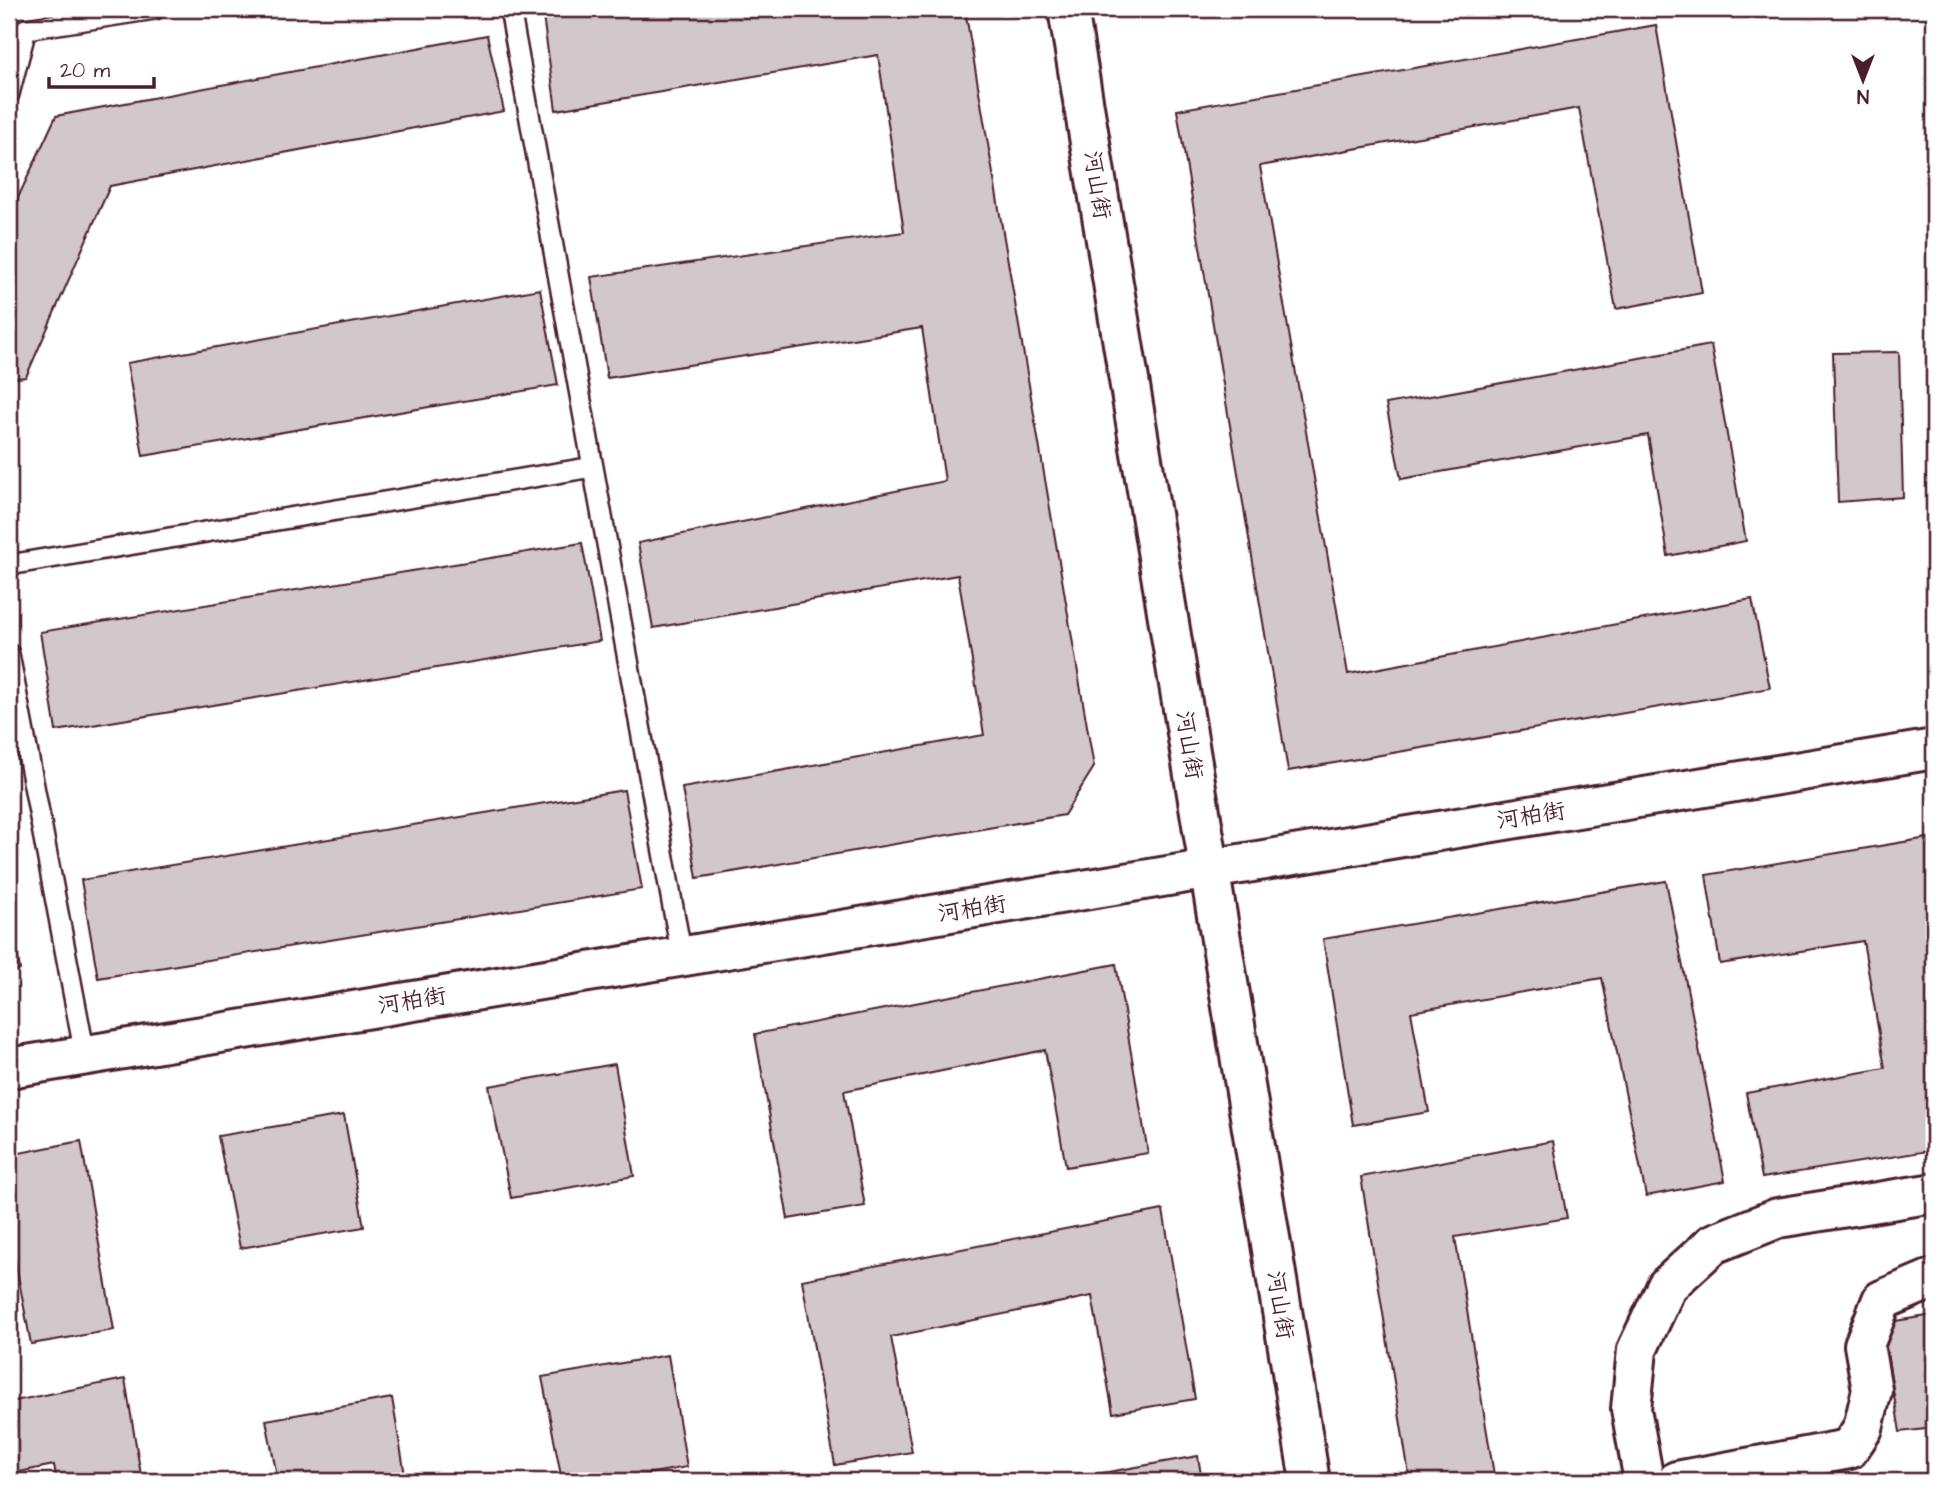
<svg xmlns="http://www.w3.org/2000/svg" width="1943" height="1490" font-family="'Architects Daughter','LXGW WenKai TC',sans-serif">
<style>
.building{fill:#d2c7cb;stroke:#4a1f2b;stroke-width:2}
.lines{fill:none;stroke-linecap:round;stroke-linejoin:round}
.lane-casing{stroke:#4a1f2b;stroke-width:24}
.street-casing{stroke:#4a1f2b;stroke-width:44}
.secondary-casing{stroke:#4a1f2b;stroke-width:44}
.lane{stroke:#fff;stroke-width:19}
.street{stroke:#fff;stroke-width:38}
.secondary{stroke:#fff;stroke-width:38}
.labels{text-anchor:middle;dominant-baseline:central;stroke-width:5;stroke-linejoin:round;paint-order:stroke}
.street-label{font-size:23px;fill:#4a1f2b;stroke:#fff}
</style>
<rect width="100%" height="100%" fill="#fff"/>
<filter id="ink" filterUnits="userSpaceOnUse"><feTurbulence type="fractalNoise" baseFrequency=".0143" numOctaves="2"/><feDisplacementMap in="SourceGraphic" scale="14" xChannelSelector="R" yChannelSelector="G"/><feConvolveMatrix kernelMatrix="1 2 1 2 8 2 1 2 1" color-interpolation-filters="sRGB"/></filter>
<g filter="url(#ink)">
<path class="building" d="M 542,9 L 965,9 L 1094,767 L 1064,815 L 697,878 L 682,788 L 984,735 L 958,575 L 653,628 L 638,543 L 945,481 L 922,328 L 607,378 L 591,277 L 904,232 L 878,55 L 556,110 Z
M 1656,25 L 1702,293 L 1616,309 L 1579,108 L 1260,166 L 1348,674 L 1752,599 L 1770,688 L 1288,771 L 1177,110 Z
M 487,35 L 504,111 L 110,186 L 26,377 L 9,379 L 9,217 L 56,116 Z
M 540,289 L 558,385 L 143,456 L 127,363 Z
M 1711,345 L 1746,541 L 1668,556 L 1648,435 L 1401,479 L 1386,404 Z
M 1899,352 L 1903,497 L 1838,502 L 1833,353 Z
M 582,543 L 600,641 L 56,731 L 40,632 Z
M 624,790 L 642,889 L 98,978 L 81,880 Z
M 1928,838 L 1934,873 L 1934,1150 L 1762,1178 L 1746,1093 L 1885,1068 L 1863,941 L 1720,964 L 1706,875 Z
M 1666,881 L 1725,1181 L 1646,1196 L 1602,978 L 1411,1012 L 1429,1112 L 1353,1125 L 1323,939 Z
M 9,897 L 20,970 L 9,972 Z
M 1116,964 L 1148,1153 L 1066,1167 L 1045,1050 L 844,1091 L 865,1206 L 788,1219 L 755,1034 Z
M 615,1064 L 634,1176 L 511,1198 L 489,1086 Z
M 344,1115 L 364,1227 L 240,1248 L 218,1136 Z
M 81,1141 L 114,1330 L 31,1344 L 9,1228 L 9,1155 Z
M 1553,1141 L 1567,1218 L 1455,1237 L 1495,1481 L 1410,1481 L 1361,1177 Z
M 1163,1210 L 1195,1399 L 1113,1413 L 1092,1296 L 891,1337 L 912,1452 L 835,1465 L 802,1280 Z
M 1934,1315 L 1934,1428 L 1900,1432 L 1882,1323 Z
M 668,1355 L 687,1467 L 607,1481 L 562,1481 L 542,1377 Z
M 125,1379 L 142,1481 L 57,1481 L 54,1465 L 9,1474 L 9,1402 Z
M 392,1398 L 406,1481 L 278,1481 L 266,1420 Z
M 1198,1456 L 1202,1481 L 1058,1481 Z
M 1838,1466 L 1840,1481 L 1731,1481 Z"/>
<g class="lines">
<g class="lane-casing">
<path id="lane" d="M 9,94 L 26,29 L 155,9
M 593,467 L 682,957
M 9,565 L 593,467 L 510,9
M 9,654 L 85,1055"/>
</g>
<g class="street-casing">
<path id="street" d="M 1644,1481 L 1631,1409 L 1637,1350 L 1667,1286 L 1713,1244 L 1778,1218 L 1934,1193
M 1677,1481 L 1849,1449 L 1863,1428 L 1872,1390 L 1864,1345 L 1882,1300 L 1934,1278"/>
</g>
<g class="secondary-casing">
<path id="secondary" d="M 1068,9 L 1310,1481
M 9,1068 L 1934,749"/>
</g>
<use href="#lane" class="lane"/>
<use href="#street" class="street"/>
<use href="#secondary" class="secondary"/>
</g>
</g>
<g class="labels">
<g class="street-label">
<text transform="translate(1097 185) rotate(81)">河山街</text>
<text transform="translate(1189 745) rotate(81)">河山街</text>
<text transform="translate(1531 816) rotate(-9)">河柏街</text>
<text transform="translate(972 909) rotate(-9)">河柏街</text>
<text transform="translate(412 1001) rotate(-9)">河柏街</text>
<text transform="translate(1280 1305) rotate(81)">河山街</text>
</g>
</g>
<rect width="1943" height="1490" fill="none" stroke="#fff" stroke-width="35"/>
<rect x="18" y="18" width="1908" height="1455" fill="none" stroke="#4a1f2b" stroke-width="2.5" filter="url(#ink)"/>
<g transform="translate(1863 80) rotate(180)" stroke="#ffffff" stroke-width="5" paint-order="stroke">
<path d="M0-5L12 26L0 18L-12 26Z" fill="#4a1f2b"/>
<text y="-10" font-size="19" font-weight="bold" text-anchor="middle" fill="#4a1f2b">N</text>
</g>
<path d="M49 77v10h105v-10" fill="none" stroke="#4a1f2b" stroke-width="3.5"/>
<text x="60" y="77" font-size="21" fill="#4a1f2b" stroke="#ffffff" stroke-width="5" paint-order="stroke">20 m</text>
</svg>
